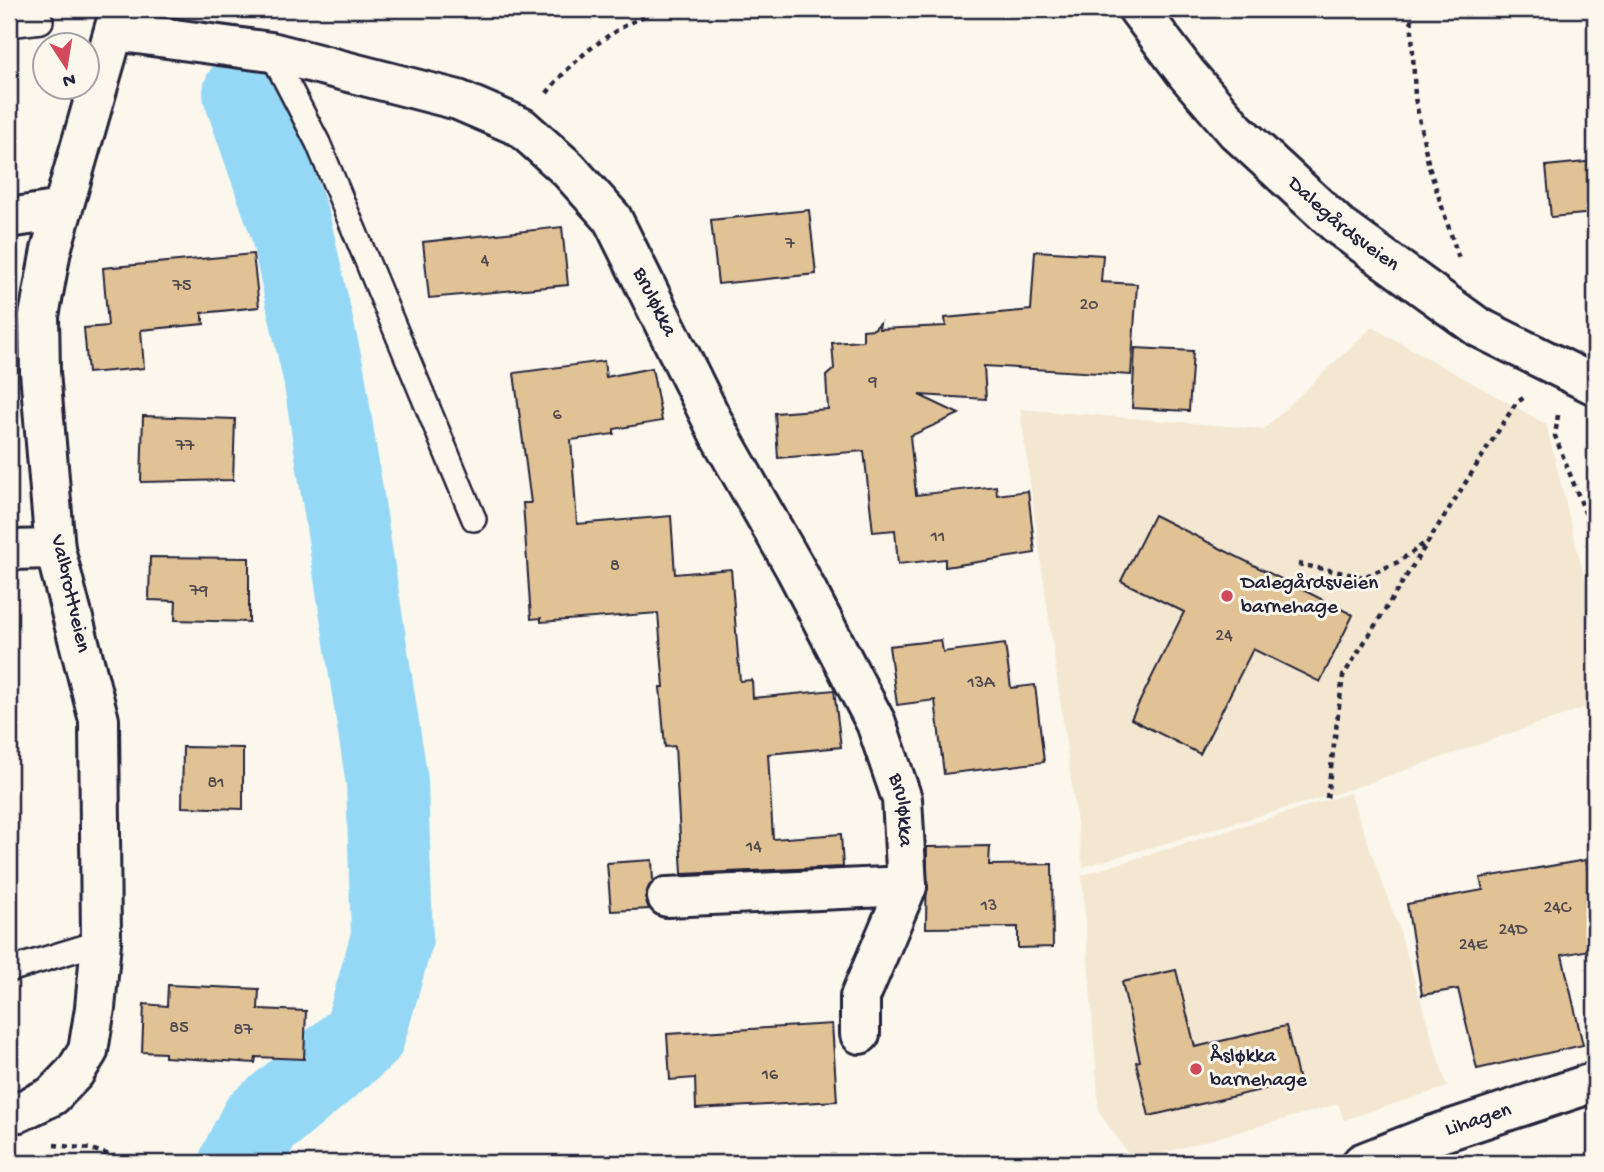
<svg xmlns="http://www.w3.org/2000/svg" width="1604" height="1172" font-family="'Gochi Hand',sans-serif">
<style>
.built{fill:#f3e7d2}
.lines{fill:none;stroke-linecap:round;stroke-linejoin:round}
.river{stroke:#94d8f6;stroke-width:82}
.building{fill:#e1c294;stroke:#22223b;stroke-width:2}
.lane-casing{stroke:#22223b;stroke-width:28}
.street-casing{stroke:#22223b;stroke-width:44}
.path{stroke:#22223b;stroke-width:4.5;stroke-dasharray:5 5;stroke-linecap:butt}
.lane{stroke:#fbf7ec;stroke-width:23}
.street{stroke:#fbf7ec;stroke-width:38}
.poi-dot{fill:#d1495b;stroke:#fbf7ec;stroke-width:2.5}
.labels{text-anchor:middle;dominant-baseline:central;stroke-width:6;stroke-linejoin:round;paint-order:stroke}
.number-label{font-size:18px;fill:#524a51}
.street-label{font-size:21px;fill:#22223b;stroke:#fbf7ec}
.poi-label{font-size:21px;fill:#22223b;stroke:#fbf7ec;text-anchor:start}
</style>
<rect width="100%" height="100%" fill="#fbf7ec"/>
<filter id="ink" filterUnits="userSpaceOnUse"><feTurbulence type="fractalNoise" baseFrequency=".0143" numOctaves="2"/><feDisplacementMap in="SourceGraphic" scale="14" xChannelSelector="R" yChannelSelector="G"/><feConvolveMatrix kernelMatrix="1 2 1 2 8 2 1 2 1" color-interpolation-filters="sRGB"/></filter>
<g filter="url(#ink)">
<path class="built" d="M 1372,327 L 1546,424 L 1586,584 L 1595,704 L 1348,790 L 1083,867 L 1020,409 L 1264,429 Z
M 1350,793 L 1399,929 L 1447,1087 L 1344,1120 L 1338,1104 L 1133,1161 L 1099,1112 L 1082,875 Z"/>
<g class="lines">
<path class="river" d="M 240,1163 L 260,1123 L 364,1036 L 392,938 L 387,782 L 324,376 L 290,225 L 244,93"/>
</g>
<path class="building" d="M 1595,161 L 1595,213 L 1551,217 L 1546,166 Z
M 809,210 L 816,274 L 718,284 L 711,220 Z
M 562,227 L 568,285 L 429,298 L 423,242 Z
M 1035,251 L 1103,255 L 1101,282 L 1137,284 L 1131,375 L 984,366 L 986,399 L 919,395 L 959,414 L 910,436 L 916,495 L 996,486 L 997,495 L 1028,491 L 1035,553 L 945,567 L 945,559 L 898,564 L 895,530 L 873,532 L 864,451 L 778,458 L 775,413 L 828,409 L 826,376 L 834,369 L 832,343 L 863,341 L 863,330 L 874,329 L 880,323 L 879,329 L 946,326 L 945,318 L 1031,310 Z
M 253,254 L 259,307 L 202,313 L 204,324 L 141,330 L 144,368 L 88,373 L 84,328 L 108,326 L 103,268 Z
M 1135,348 L 1193,351 L 1189,411 L 1132,408 Z
M 604,361 L 606,377 L 652,368 L 662,421 L 614,429 L 614,434 L 571,440 L 577,524 L 671,516 L 675,574 L 731,569 L 740,681 L 752,680 L 753,698 L 834,690 L 841,747 L 768,754 L 773,839 L 841,834 L 843,867 L 682,874 L 675,746 L 665,747 L 660,687 L 664,687 L 658,613 L 541,622 L 541,618 L 531,619 L 523,503 L 531,503 L 514,373 Z
M 143,416 L 235,419 L 233,480 L 141,482 Z
M 1154,515 L 1353,615 L 1320,682 L 1253,649 L 1200,754 L 1131,719 L 1184,612 L 1121,581 Z
M 150,557 L 249,558 L 249,622 L 175,620 L 176,601 L 149,600 Z
M 941,640 L 943,652 L 1005,644 L 1011,688 L 1035,685 L 1044,762 L 944,774 L 935,700 L 897,705 L 889,646 Z
M 183,747 L 243,748 L 243,809 L 182,807 Z
M 990,846 L 989,865 L 1052,864 L 1053,947 L 1018,948 L 1018,927 L 926,928 L 927,847 Z
M 652,860 L 653,881 L 645,897 L 649,909 L 611,911 L 607,863 Z
M 1586,860 L 1595,916 L 1595,949 L 1562,955 L 1583,1045 L 1477,1069 L 1458,989 L 1422,995 L 1407,904 L 1483,890 L 1480,878 Z
M 1176,970 L 1195,1047 L 1286,1026 L 1299,1081 L 1149,1116 L 1136,1062 L 1140,1061 L 1122,982 Z
M 168,985 L 259,989 L 258,1009 L 306,1011 L 304,1059 L 256,1057 L 255,1063 L 165,1057 L 165,1053 L 142,1052 L 144,1004 L 167,1006 Z
M 832,1024 L 837,1101 L 696,1109 L 695,1078 L 670,1080 L 667,1034 Z"/>
<g class="lines">
<g class="lane-casing">
<path id="lane" d="M 9,25 L 41,21
M 271,52 L 318,143 L 474,519
M 9,970 L 101,942"/>
</g>
<g class="street-casing">
<g id="street">
<path id="s1" d="M 1138,9 L 1187,74 L 1236,131 L 1339,226 L 1478,327 L 1595,385"/>
<path id="s2" d="M 115,31 L 271,52 L 458,100 L 521,127 L 568,169 L 612,218 L 720,436 L 795,568 L 876,723 L 902,799 L 907,886 L 860,997 L 860,1034"/>
<path d="M 9,218 L 62,210"/>
<path d="M 9,550 L 55,549"/>
<path d="M 667,897 L 907,886"/>
<path d="M 9,1113 L 19,1112 L 52,1096 L 75,1072 L 88,1051 L 95,1008 L 101,942 L 99,720 L 55,549 L 40,372 L 39,316 L 51,250 L 120,9"/>
<path id="s3" d="M 1362,1163 L 1431,1136 L 1595,1082"/>
</g>
</g>
<path class="path" d="M 1411,9 L 1415,98 L 1429,167 L 1459,259
M 547,93 C 578,53 613,29 659,9
M 1558,415 L 1555,436 L 1586,515 L 1595,561
M 1298,564 L 1364,577 L 1398,562 L 1425,543
M 1327,798 L 1343,676 L 1516,403 L 1525,397
M 54,1145 L 91,1149 L 134,1163"/>
<use href="#lane" class="lane"/>
<use href="#street" class="street"/>
</g>
</g>
<g class="poi-dot">
<circle cx="1227" cy="596" r="7"/>
<circle cx="1196" cy="1069" r="7"/>
</g>
<g class="labels">
<g class="number-label">
<text x="790" y="244">7</text>
<text x="485" y="261">4</text>
<text x="182" y="286">75</text>
<text x="1089" y="305">20</text>
<text x="873" y="382">9</text>
<text x="557" y="415">6</text>
<text x="185" y="446">77</text>
<text x="938" y="537">11</text>
<text x="615" y="566">8</text>
<text x="199" y="591">79</text>
<text x="1224" y="636">24</text>
<text x="981" y="683">13A</text>
<text x="216" y="783">81</text>
<text x="754" y="847">14</text>
<text x="989" y="906">13</text>
<text x="1557" y="908">24C</text>
<text x="1513" y="930">24D</text>
<text x="1473" y="945">24E</text>
<text x="179" y="1028">85</text>
<text x="243" y="1030">87</text>
<text x="770" y="1075">16</text>
</g>
<g class="street-label">
<text stroke="none"><textPath href="#s1" startOffset="299">Dalegårdsveien</textPath></text>
<text stroke="none"><textPath href="#s2" startOffset="642">Bruløkka</textPath></text>
<text transform="translate(69 594) rotate(77)">Valbrottveien</text>
<text stroke="none"><textPath href="#s2" startOffset="1209">Bruløkka</textPath></text>
<text stroke="none"><textPath href="#s3" startOffset="124">Lihagen</textPath></text>
</g>
<g class="poi-label">
<text x="1241" y="584">Dalegårdsveien<tspan x="1241" dy="24">barnehage</tspan></text>
<text x="1210" y="1057">Åsløkka<tspan x="1210" dy="24">barnehage</tspan></text>
</g>
</g>
<rect width="1604" height="1172" fill="none" stroke="#fbf7ec" stroke-width="35"/>
<rect x="18" y="18" width="1569" height="1137" fill="none" stroke="#22223b" stroke-width="2.5" filter="url(#ink)"/>
<g transform="translate(66 66) rotate(168)"><circle r="33" fill="#fbf7ec" stroke="#a4a2a5" stroke-width="2"/>
<path d="M0-5L12 26L0 18L-12 26Z" fill="#d1495b"/>
<text y="-10" font-size="19" font-weight="bold" text-anchor="middle" fill="#22223b">N</text>
</g>
</svg>
